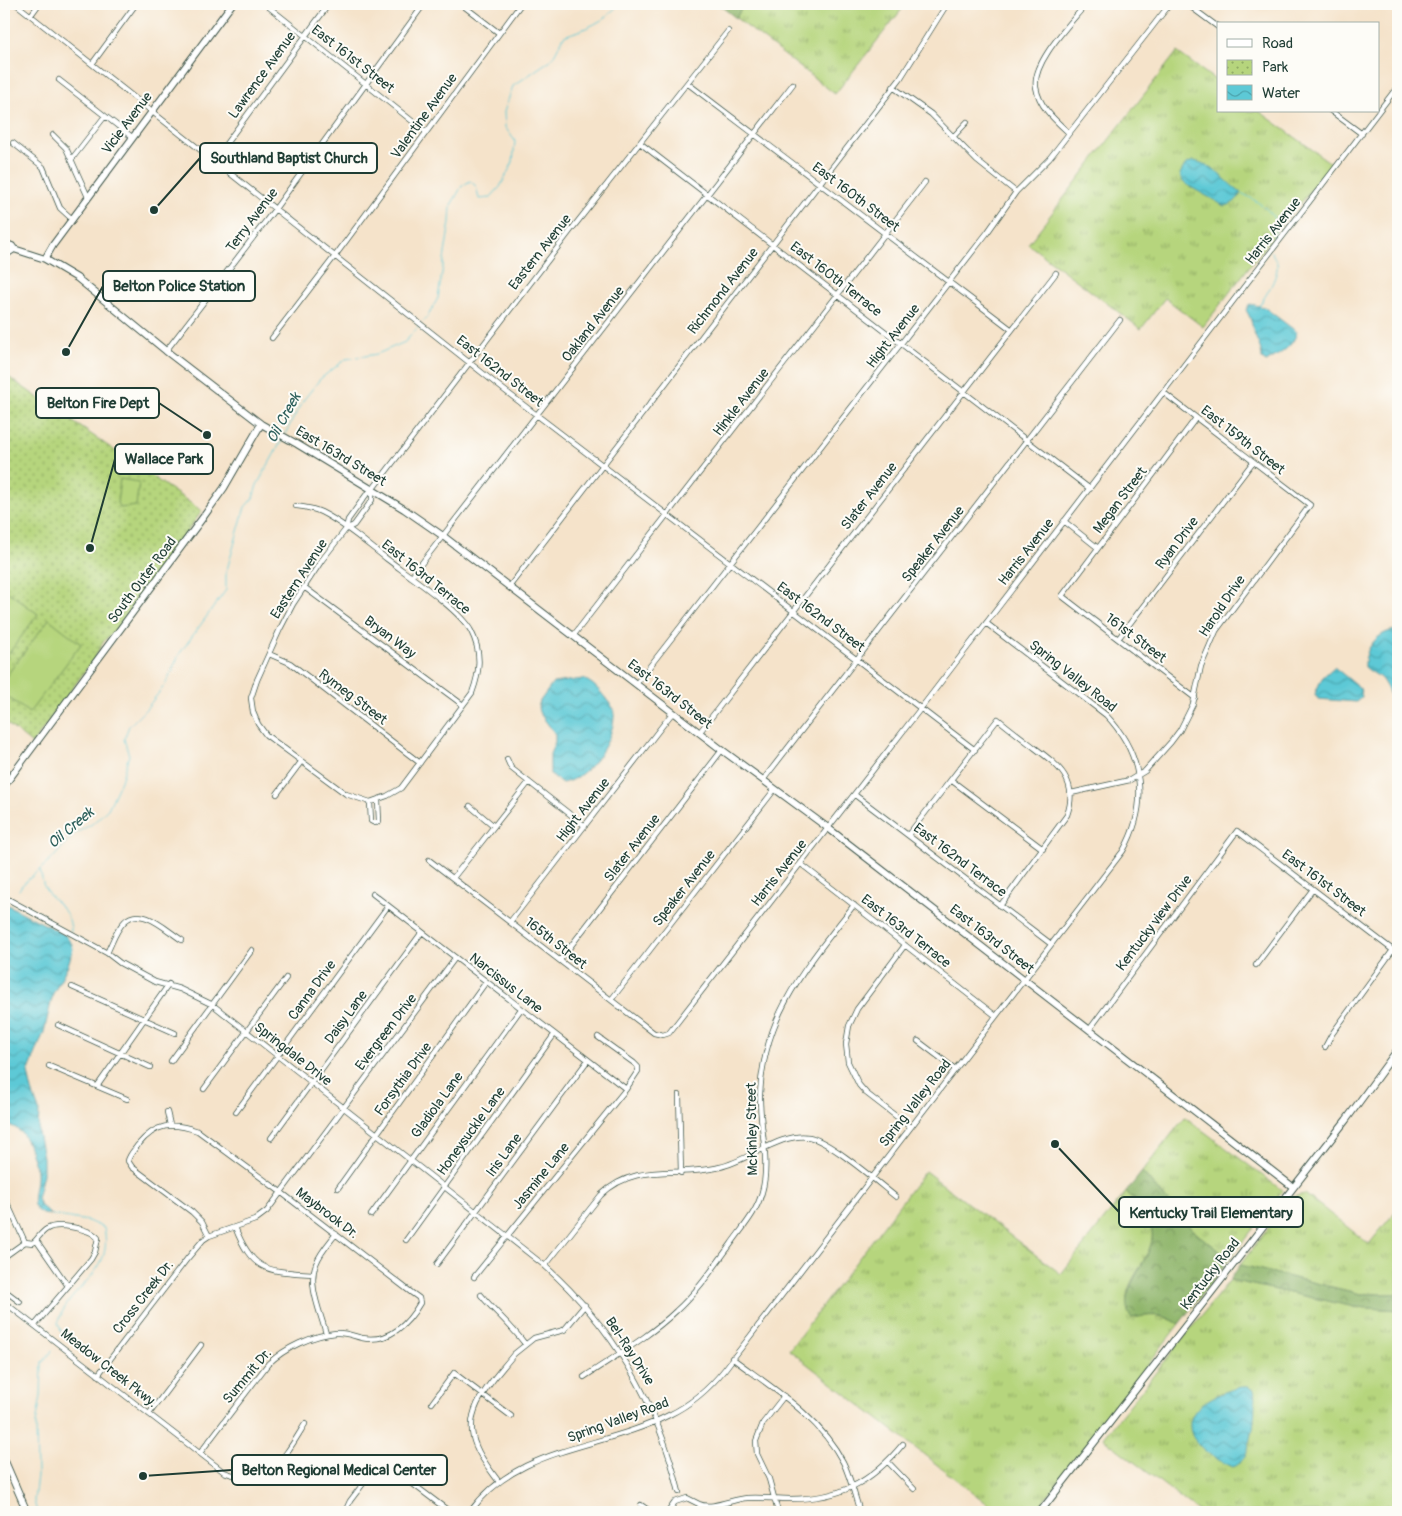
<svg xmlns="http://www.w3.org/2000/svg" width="1402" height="1516" font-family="Pangolin,sans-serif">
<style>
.grass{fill:url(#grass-tufts);stroke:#6a8958}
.forest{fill:url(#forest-crowns);stroke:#587a50}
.park{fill:url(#park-dots);stroke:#6a8958}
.garden{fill:#b6d57d;stroke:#6a8958}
.water{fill:url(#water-waves);stroke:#3e8385}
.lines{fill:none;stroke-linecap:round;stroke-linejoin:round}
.stream{stroke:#5dc9d6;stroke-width:1}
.street-casing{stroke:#3f564a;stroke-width:6}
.secondary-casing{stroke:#3f564a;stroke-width:8}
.street{stroke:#fff;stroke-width:4.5}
.secondary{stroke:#fff;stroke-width:6}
.labels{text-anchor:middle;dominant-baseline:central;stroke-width:4;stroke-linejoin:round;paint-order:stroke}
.street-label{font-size:14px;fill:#1f3d34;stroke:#fdfcf7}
.water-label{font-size:15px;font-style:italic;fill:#2e605c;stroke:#fdfcf7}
.leader{fill:none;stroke:#1f3d34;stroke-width:2}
.callout-dot{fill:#1f3d34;stroke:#fdfcf7;stroke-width:2}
.callout{fill:#fdfcf7;stroke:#1f3d34;stroke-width:2}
.callout-label{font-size:15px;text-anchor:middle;font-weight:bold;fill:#1f3d34}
</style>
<defs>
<pattern id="grass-tufts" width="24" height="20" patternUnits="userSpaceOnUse" patternTransform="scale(1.25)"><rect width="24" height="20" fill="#b6d57d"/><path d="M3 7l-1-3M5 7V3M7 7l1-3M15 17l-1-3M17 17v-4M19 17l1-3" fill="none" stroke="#93ae67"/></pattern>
<pattern id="forest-crowns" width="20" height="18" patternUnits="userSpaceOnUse" patternTransform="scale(1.25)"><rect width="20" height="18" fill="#90b66c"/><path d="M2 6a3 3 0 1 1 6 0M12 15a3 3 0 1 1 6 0" fill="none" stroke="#75955a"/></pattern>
<pattern id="park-dots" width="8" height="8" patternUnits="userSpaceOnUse" patternTransform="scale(1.25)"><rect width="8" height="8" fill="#b6d57d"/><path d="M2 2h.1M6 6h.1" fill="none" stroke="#93ae67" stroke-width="1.8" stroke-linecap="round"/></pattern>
<pattern id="water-waves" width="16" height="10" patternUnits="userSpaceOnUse" patternTransform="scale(1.25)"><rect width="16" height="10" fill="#5dc9d6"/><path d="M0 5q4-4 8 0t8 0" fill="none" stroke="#4ca4ae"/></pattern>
</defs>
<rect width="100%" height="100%" fill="#fdfcf7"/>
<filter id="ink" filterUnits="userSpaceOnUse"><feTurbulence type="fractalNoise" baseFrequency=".02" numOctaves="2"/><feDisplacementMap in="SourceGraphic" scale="10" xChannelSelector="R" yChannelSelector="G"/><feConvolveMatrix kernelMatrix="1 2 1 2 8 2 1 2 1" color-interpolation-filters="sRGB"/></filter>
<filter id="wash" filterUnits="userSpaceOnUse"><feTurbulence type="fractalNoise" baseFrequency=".0096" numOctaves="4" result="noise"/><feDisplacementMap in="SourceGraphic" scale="20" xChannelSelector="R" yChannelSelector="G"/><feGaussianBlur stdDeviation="1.12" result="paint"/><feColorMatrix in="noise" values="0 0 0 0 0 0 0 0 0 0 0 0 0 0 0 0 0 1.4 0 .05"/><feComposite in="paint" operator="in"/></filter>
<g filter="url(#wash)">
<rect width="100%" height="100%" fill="#f5e3ca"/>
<path class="grass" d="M 744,4 L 906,4 L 835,94 L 736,18 Z
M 1177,52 L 1218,82 L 1218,111 L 1259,111 L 1332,164 L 1300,204 L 1298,203 L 1203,327 L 1165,298 L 1141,329 L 1028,244 Z
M 1185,1117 L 1283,1191 L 1230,1258 L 1197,1234 L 1142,1172 Z
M 925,1171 L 1061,1274 L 1126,1192 C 1135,1202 1147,1214 1151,1227 C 1159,1249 1130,1274 1127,1295 C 1125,1301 1129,1311 1131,1318 C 1151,1315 1161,1313 1179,1324 L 1035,1512 L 998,1512 L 789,1350 Z
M 1305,1194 L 1369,1244 L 1398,1208 L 1398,1294 L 1361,1294 L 1240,1265 L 1292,1197 Z
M 1230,1280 L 1355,1307 L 1398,1310 L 1398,1512 L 1199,1512 L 1103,1438 Z"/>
<path class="forest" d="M 718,4 L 744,4 L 736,18 Z
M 1142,1172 L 1197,1234 L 1230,1258 L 1179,1324 C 1160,1312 1152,1315 1131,1318 C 1112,1288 1161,1256 1151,1227 C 1147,1214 1135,1202 1126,1192 Z
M 1240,1265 L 1361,1294 L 1398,1294 L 1398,1310 L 1355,1307 L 1230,1280 Z"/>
<path class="park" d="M 4,374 L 202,511 L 116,630 L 104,641 L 93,660 L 32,744 L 4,721 Z"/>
<path class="garden" d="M 120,479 L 139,482 L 136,506 L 120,508 L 117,503 Z
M 4,589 L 38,614 L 4,660 Z
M 49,619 L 81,644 L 29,713 L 4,694 L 4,679 Z"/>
<path class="water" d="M 1193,161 C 1212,163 1226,182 1241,193 C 1237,201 1232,205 1224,206 C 1210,197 1196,191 1183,182 L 1180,174 L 1185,165 Z
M 1250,304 L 1264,307 L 1297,332 C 1293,347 1280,354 1266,362 L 1262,359 C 1262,348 1257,343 1254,332 C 1251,322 1252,320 1246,310 Z
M 1396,630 L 1398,632 L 1398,701 C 1387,695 1390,692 1384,683 C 1380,675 1371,673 1365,667 C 1364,649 1377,632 1396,630 Z
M 1334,667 L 1360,688 L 1362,697 L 1356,702 L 1318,699 L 1315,694 L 1322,678 Z
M 583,679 C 596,683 605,698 614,709 C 617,737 590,778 562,783 L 550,774 L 550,754 L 555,742 L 555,734 L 539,712 L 538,707 L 540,701 L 553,683 Z
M 4,903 L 65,935 L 72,944 L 73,949 L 68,965 L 53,994 L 44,1032 L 28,1073 L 32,1091 L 39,1110 L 38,1132 L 43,1157 L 43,1174 L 37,1199 L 40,1205 L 51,1215 C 22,1214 38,1188 36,1172 C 36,1167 34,1162 32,1157 C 28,1142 22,1125 4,1125 Z
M 1241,1387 L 1249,1387 L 1254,1390 C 1257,1408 1253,1462 1233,1467 C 1171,1440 1178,1403 1241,1387 Z"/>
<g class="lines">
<path class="stream" d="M 1241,193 C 1253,199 1275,210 1276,226 C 1276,229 1274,234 1274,238
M 1259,306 C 1266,295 1279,276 1277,263 C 1276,260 1273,256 1272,252
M 422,323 L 428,316 L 438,298 L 450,222 L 451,205 L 462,186 L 470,181 L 476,186 L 479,199 L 490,198 L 500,187 L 513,162 L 515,141 L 505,127 L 504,112 L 513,86 L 552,59 L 564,36 C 584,29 607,22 618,4
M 285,434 L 302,402 L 320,379 L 346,359 L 377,354 L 405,342 L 419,326
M 40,870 C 42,877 42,884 46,890 C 56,906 70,908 71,931
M 19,890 L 22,885 L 52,859 L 74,834 L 92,824 L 108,809 L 121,781 L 129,755 L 124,739 L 129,726 L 146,709 L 165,685 L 180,653 L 226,590 L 226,573 L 245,507 L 253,498 L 257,485 L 282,440
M 51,1215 L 88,1221 L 104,1228 C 113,1269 82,1279 64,1309 C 61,1313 60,1319 58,1323 L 62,1334
M 37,1512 L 34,1501 L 37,1475 L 36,1424 L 41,1396 L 42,1363 L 52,1351"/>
</g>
</g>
<g filter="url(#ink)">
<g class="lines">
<g class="street-casing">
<path id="street" d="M 16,4 L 504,390 L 975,750
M 265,4 L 426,132
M 461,4 L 499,33
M 1187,4 L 1218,27
M 31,15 L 39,4
M 92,64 L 136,4
M 59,80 L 132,137
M 687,83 L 1012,330
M 893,87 L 931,114 L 977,161 L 1016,192
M 1331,111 L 1362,134
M 1069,133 C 1056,121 1039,107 1036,87 C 1032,62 1071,23 1086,4
M 53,135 L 66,148 L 88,197
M 953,137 L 967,122
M 13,143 L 43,167 L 60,208 L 72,219
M 640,143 L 1090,489
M 71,160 L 105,116
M 214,160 L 329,4
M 272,338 L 335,256 L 521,4
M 166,351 L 275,209 L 424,4
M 296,506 C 304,507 313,508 321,512 C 345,524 366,543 387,559 C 408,575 459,609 471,631 C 482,652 480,672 472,693 L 401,788 L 387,796 L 370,802 L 346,794 L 266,735 L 258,724 L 253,712 L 251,698 L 257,680 L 280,629 L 293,604 L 322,560 L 346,529 L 348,520 L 366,495 L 372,490 L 571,230 L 728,31
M 1064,521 L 1098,548
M 346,529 L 354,525 L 372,500 L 372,490
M 411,577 L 793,84
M 304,587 L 463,705
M 509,587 L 900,79 L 947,4
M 573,636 L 925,182
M 1118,639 L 1253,462
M 269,654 L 290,663 L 420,763
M 636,684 L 987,233 L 1016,192 L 1049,159 L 1170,4
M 1195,698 L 1062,596 L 1196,418
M 699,733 L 1056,273
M 507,759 L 511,768 L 585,826
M 763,780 L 1120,320
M 951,780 L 1043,849
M 1071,793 L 1130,780 L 1145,771 L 1171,742 L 1180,730 L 1193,704 L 1201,666 L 1216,631 L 1310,505 L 1164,393
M 277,794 L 301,762
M 855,795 L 1051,944
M 370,802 L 371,821 L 375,823 L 379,821 L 378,800
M 470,806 L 494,826
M 908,835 L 998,719 C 1010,729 1022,738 1035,748 C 1059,766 1079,781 1067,815 L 1000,906
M 429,860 L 654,1033 L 663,1035 L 669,1033 L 921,708 L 1398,86
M 801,864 L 996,1016
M 453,878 L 529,782
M 373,894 L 626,1089
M 4,897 L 107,953 L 120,963 L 155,982 L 180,989 L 213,1005 L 545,1266 C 613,1327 658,1404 679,1492
M 510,922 L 673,712
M 905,945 L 857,1009 L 849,1026 L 846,1044 L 848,1062 L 859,1085 L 866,1093 L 910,1127
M 107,953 C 112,943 116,930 124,922 C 141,904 167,931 182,940
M 560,960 L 722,750
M 1256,965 L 1313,889
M 72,987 L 175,1033
M 611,1000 L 775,789
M 58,1025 L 150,1067
M 1089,1030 L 1237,831 L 1398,954
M 918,1041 L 955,1069
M 1325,1047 L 1332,1034 L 1393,950
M 171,1061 L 252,950
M 49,1066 L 127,1099
M 98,1085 L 169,984
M 204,1089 L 286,978
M 679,1095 L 681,1173
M 167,1112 L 170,1125
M 236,1112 L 388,906
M 271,1138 L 422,932
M 338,1188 L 486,982
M 4,1196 L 25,1242 L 33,1243 C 38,1239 41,1232 47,1229 C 57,1222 91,1229 98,1238 L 95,1252 L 91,1259 L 35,1325
M 371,1215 L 521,1009
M 235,1227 C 253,1273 268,1271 313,1274
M 36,1240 L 68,1286
M 406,1240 L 554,1035
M 4,1257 L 25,1242
M 437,1264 L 588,1060
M 545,1266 L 601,1195 C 636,1161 677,1178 720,1167 C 748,1161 782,1132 809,1137 C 830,1141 877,1182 896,1197
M 474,1277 L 626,1089 L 638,1071 L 638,1067 L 634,1063 L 598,1037
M 4,1290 L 20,1302
M 481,1295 C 495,1312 512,1326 525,1344
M 4,1302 L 224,1472 C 269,1490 285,1456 305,1424
M 326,1334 C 321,1313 307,1285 316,1264 C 320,1253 329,1243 336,1234
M 732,1358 C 772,1388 819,1416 843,1462 C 850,1476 855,1497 860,1512
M 98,1375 L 187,1259 L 203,1240 L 209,1236 L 255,1220 L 267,1211 L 455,958
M 584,1377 C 615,1356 649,1337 676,1311 C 698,1291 714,1267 731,1244 C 743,1227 757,1212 762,1192 C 771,1160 759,1127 760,1094 C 764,1013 807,966 854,905
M 432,1403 L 454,1373 L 511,1416
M 149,1414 L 201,1345
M 200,1453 L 268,1364 C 285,1348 312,1335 336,1333 C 346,1332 353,1336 362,1338 C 389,1343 408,1324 420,1303 L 419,1298 L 412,1293 L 282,1193 L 198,1131 C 172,1122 156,1123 138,1145 C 134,1150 129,1155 128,1161 L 132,1167 L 192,1212 L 202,1222 L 209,1236
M 888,1462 L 914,1489
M 499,1482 C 491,1471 481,1459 476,1446 C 460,1410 493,1381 514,1354 L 534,1338 L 564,1330 L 585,1305
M 699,1504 C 712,1510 732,1499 747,1498 C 761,1497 776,1499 790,1499 C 840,1499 871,1483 903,1444
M 641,1505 L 651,1512
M 345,1512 L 350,1501 L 381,1460 L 450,1512
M 470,1512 C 518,1445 602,1450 669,1415 C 692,1404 709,1389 725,1369 L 1123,851 C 1150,803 1143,754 1106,715 L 986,623
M 668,1512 L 675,1502 L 687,1498 L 699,1504 L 704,1512
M 778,1512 L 769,1479 L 757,1454 L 756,1441 L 763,1423 L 784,1396"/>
</g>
<g class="secondary-casing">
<path id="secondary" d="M 4,243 L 12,246 L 14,249 L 45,259 L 77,278 L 166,351 L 261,424 L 297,444 L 404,509 L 443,536 L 722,750 L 828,828 L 1293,1187
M 4,252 L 8,253 L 14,249
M 45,259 L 53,245 L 232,4
M 4,786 L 204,516 L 224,488 L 261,424
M 4,1459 L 27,1512
M 1040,1512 L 1346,1120 L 1398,1049"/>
</g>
<use href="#street" class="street"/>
<use href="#secondary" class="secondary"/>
</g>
</g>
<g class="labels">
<g class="street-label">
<text transform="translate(353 59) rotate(38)">East 161st Street</text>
<text transform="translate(262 75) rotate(-54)">Lawrence Avenue</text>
<text transform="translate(424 116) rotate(-54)">Valentine Avenue</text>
<text transform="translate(127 123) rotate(-53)">Vicie Avenue</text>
<text transform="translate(856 197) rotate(37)">East 160th Street</text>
<text transform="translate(252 220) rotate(-53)">Terry Avenue</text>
<text transform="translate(1273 231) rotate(-52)">Harris Avenue</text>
<text transform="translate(540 252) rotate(-52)">Eastern Avenue</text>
<text transform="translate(836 279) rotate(38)">East 160th Terrace</text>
<text transform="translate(723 291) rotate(-52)">Richmond Avenue</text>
<text transform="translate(593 324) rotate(-52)">Oakland Avenue</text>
<text transform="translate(893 336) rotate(-52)">Hight Avenue</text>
<text transform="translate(500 371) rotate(38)">East 162nd Street</text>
<text transform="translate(741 402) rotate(-52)">Hinkle Avenue</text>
<text transform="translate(1243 440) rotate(38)">East 159th Street</text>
<text transform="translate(341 456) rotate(31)">East 163rd Street</text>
<text transform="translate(869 496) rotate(-52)">Slater Avenue</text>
<text transform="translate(1120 500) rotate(-53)">Megan Street</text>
<text transform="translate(1177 543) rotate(-53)">Ryan Drive</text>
<text transform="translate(933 544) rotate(-52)">Speaker Avenue</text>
<text transform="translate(1026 552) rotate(-52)">Harris Avenue</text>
<text transform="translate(426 577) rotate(39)">East 163rd Terrace</text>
<text transform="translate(299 579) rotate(-57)">Eastern Avenue</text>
<text transform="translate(142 580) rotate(-53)">South Outer Road</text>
<text transform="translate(1222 606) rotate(-56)">Harold Drive</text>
<text transform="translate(821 617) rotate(37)">East 162nd Street</text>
<text transform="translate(390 637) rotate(37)">Bryan Way</text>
<text transform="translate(1136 638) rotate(37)">161st Street</text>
<text transform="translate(1073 676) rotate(38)">Spring Valley Road</text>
<text transform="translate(670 694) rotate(38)">East 163rd Street</text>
<text transform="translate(353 697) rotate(37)">Rymeg Street</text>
<text transform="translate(583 810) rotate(-52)">Hight Avenue</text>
<text transform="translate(632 848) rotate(-52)">Slater Avenue</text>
<text transform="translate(960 860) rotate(37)">East 162nd Terrace</text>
<text transform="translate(779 873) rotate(-52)">Harris Avenue</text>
<text transform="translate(1324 883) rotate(37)">East 161st Street</text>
<text transform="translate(684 888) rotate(-52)">Speaker Avenue</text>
<text transform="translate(1154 923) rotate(-53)">Kentucky view Drive</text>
<text transform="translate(906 931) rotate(38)">East 163rd Terrace</text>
<text transform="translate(992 939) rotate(38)">East 163rd Street</text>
<text transform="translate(556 943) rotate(38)">165th Street</text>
<text transform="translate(506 983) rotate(38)">Narcissus Lane</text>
<text transform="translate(312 990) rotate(-54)">Canna Drive</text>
<text transform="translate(346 1017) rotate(-54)">Daisy Lane</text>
<text transform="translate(386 1032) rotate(-53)">Evergreen Drive</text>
<text transform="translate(293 1054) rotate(38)">Springdale Drive</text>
<text transform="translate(403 1079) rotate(-54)">Forsythia Drive</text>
<text transform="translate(915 1103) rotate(-52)">Spring Valley Road</text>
<text transform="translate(437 1105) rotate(-54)">Gladiola Lane</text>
<text transform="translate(752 1129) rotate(-91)">McKinley Street</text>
<text transform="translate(471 1131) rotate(-54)">Honeysuckle Lane</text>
<text transform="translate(504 1155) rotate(-54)">Iris Lane</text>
<text transform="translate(541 1176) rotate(-51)">Jasmine Lane</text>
<text transform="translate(327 1213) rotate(37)">Maybrook Dr.</text>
<text transform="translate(1210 1274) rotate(-52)">Kentucky Road</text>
<text transform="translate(143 1297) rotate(-52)">Cross Creek Dr.</text>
<text transform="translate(630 1351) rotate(57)">Bel-Ray Drive</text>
<text transform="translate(109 1368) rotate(38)">Meadow Creek Pkwy.</text>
<text transform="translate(247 1376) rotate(-50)">Summit Dr.</text>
<text transform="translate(618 1420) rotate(-20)">Spring Valley Road</text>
</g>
<g class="water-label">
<text transform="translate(284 418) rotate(-61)">Oil Creek</text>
<text transform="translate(71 828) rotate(-40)">Oil Creek</text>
</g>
</g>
<path class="leader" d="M154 210L200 158M66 352L103 286M207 435L159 403M90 548L115 459M1055 1144L1119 1212M143 1476L232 1470"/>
<g class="callout-dot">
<circle cx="154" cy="210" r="5"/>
<circle cx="66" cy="352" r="5"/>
<circle cx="207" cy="435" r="5"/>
<circle cx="90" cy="548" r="5"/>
<circle cx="1055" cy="1144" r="5"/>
<circle cx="143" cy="1476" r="5"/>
</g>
<g class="callout">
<rect x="200" y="143" width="177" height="30" rx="5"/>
<rect x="103" y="271" width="152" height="30" rx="5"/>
<rect x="36" y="388" width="123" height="30" rx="5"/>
<rect x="115" y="444" width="98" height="30" rx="5"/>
<rect x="1119" y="1197" width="184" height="30" rx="5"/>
<rect x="232" y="1455" width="215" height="30" rx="5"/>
</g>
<g class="callout-label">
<text x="289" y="163">Southland Baptist Church</text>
<text x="179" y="291">Belton Police Station</text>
<text x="98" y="408">Belton Fire Dept</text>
<text x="164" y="464">Wallace Park</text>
<text x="1211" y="1218">Kentucky Trail Elementary</text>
<text x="339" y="1475">Belton Regional Medical Center</text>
</g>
<rect width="1402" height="1516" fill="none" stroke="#fdfcf7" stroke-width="20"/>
<rect x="1217" y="22" width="162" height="90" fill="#fdfcf7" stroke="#a4b0a9"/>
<rect x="1227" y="39" width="25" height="8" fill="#ffffff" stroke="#a4b0a9"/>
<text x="1262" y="48" font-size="15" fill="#1f3d34">Road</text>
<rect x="1227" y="60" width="25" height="15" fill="url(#park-dots)" stroke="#a4b0a9"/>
<text x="1262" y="72" font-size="15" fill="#1f3d34">Park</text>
<rect x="1227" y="85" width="25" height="15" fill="url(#water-waves)" stroke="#a4b0a9"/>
<text x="1262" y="98" font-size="15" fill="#1f3d34">Water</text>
</svg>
